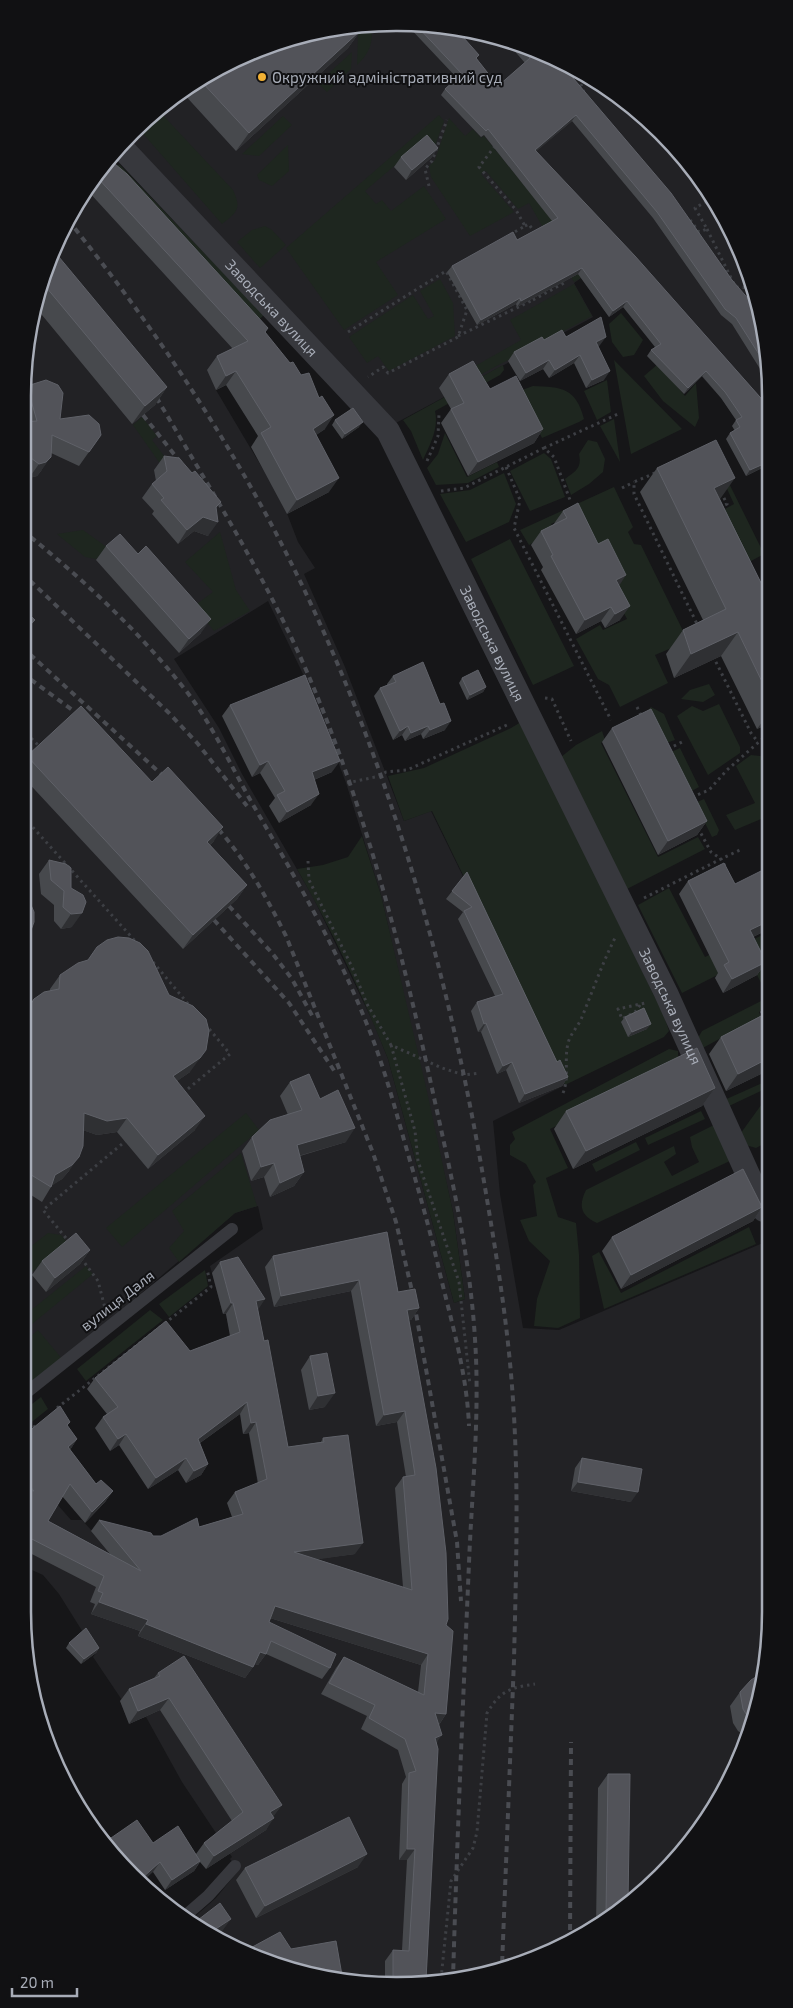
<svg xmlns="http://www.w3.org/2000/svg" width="793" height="2008" font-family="'Exo 2',sans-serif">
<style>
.built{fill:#222225;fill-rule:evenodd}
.green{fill:#1e261f}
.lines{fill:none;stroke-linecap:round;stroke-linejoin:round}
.path{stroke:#3d3f44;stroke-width:3;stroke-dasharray:2.5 4;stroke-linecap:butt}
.lane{stroke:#37383d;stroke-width:12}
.street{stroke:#37383d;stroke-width:24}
.rail{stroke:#4a4c52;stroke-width:4;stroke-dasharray:6 5;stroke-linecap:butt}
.wall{fill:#47494d}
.shaded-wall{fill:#2f3033}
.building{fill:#525359;stroke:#5f6168}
.poi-dot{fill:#f2b134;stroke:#111113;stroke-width:2}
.labels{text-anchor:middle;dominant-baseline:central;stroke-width:4;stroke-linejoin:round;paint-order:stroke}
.poi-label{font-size:15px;fill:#a8adb8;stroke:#111113;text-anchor:start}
.street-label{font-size:15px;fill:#a8adb8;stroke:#111113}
.rim{fill:none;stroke:#a8adb8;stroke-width:2.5}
</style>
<rect width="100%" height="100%" fill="#161618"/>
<path class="built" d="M 372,23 L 445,26 L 516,42 L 605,86 L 678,150 L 742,253 L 767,347 L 768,465 L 721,398 L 701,376 L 650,330 L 645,334 L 624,307 L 609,317 L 581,278 L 574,283 L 593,317 L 394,424 L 126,140 L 169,100 L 231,61 L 299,35 Z
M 99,173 L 257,370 L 216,390 L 283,503 L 298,542 L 315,568 L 304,574 L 345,667 L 404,821 L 431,811 L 565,1085 L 493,1121 L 500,1194 L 523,1328 L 559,1330 L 770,1240 L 770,1611 L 751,1731 L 693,1839 L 643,1892 L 584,1935 L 469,1978 L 347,1982 L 277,1966 L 210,1936 L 191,1920 L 216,1898 L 238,1871 L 230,1859 L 232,1857 L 182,1782 L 146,1717 L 129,1723 L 120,1701 L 122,1700 L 93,1657 L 96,1653 L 59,1594 L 43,1575 L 23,1566 L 22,1464 L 71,1520 L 82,1520 L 92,1531 L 170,1551 L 266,1532 L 235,1356 L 226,1314 L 223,1314 L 210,1266 L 263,1229 L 258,1206 L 235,1213 L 23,1394 L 23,397 L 42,277 L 72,210 ZM 268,601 L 313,695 L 346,783 L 381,895 L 453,1212 L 465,1299 L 454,1303 L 388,1059 L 374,1024 L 313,897 L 242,774 L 219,728 L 174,659 Z"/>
<path class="green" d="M 370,24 C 375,41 369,54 357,65 L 358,35 L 361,25 Z
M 352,52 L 351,69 L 327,92 L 318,83 Z
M 158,110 L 233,190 C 242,209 237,212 222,224 L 138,128 Z
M 439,115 L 444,121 L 431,157 L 420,144 L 365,191 L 376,204 L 382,200 L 391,211 L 424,186 L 446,219 L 376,262 L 398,295 L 344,330 L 286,248 Z
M 283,116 L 292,125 L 259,156 L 242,154 Z
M 449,118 L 465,136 L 473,129 L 481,138 L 484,136 L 577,250 L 566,259 L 581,278 L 574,282 L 529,203 L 518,209 L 486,171 L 481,174 L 514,212 L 470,236 L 431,177 L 429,166 L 435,160 Z
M 288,145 L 289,171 L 272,186 L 259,180 L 257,175 Z
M 120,165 L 264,315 L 248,330 L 104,166 Z
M 265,226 L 272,230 L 286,245 L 260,268 L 237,242 L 252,230 Z
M 440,279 L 453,303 L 455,336 L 389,371 L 378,356 L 367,363 L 349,337 L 413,295 L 428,319 L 434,316 L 420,291 Z
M 574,284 L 592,316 L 474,378 L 470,369 L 521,340 L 510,320 Z
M 621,313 L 643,340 L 634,355 L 623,357 L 612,342 L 609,324 Z
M 614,360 L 682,429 L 631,454 Z
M 658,364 L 685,396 L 696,383 L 699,418 L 695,427 L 663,401 L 644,376 Z
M 503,365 L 504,370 L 500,375 L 435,411 C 439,429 430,444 423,460 L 411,431 L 403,420 Z
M 607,380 L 611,412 L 597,420 L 584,391 Z
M 533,386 C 562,387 576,388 584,419 L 579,422 L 542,438 L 530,414 L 514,393 Z
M 142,417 L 157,436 L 152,440 L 183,481 L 168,475 L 133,425 Z
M 614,419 L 620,462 L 600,426 Z
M 445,433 L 467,477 L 497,462 L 499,467 L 468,483 L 436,485 L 427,468 L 438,454 Z
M 588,440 L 597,442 L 605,459 L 603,472 L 589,484 L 571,495 L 565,479 C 576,471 582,468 579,454 Z
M 544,453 L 551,459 L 565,497 L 530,511 L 510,471 Z
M 714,453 L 764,554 L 740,567 L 714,515 L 734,504 L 711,454 Z
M 504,473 L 516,504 L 509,522 L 466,542 L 440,494 L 470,490 Z
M 614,487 L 633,527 L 628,532 L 634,544 L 641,545 L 688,641 L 655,655 L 668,683 L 620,707 L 609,685 L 598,679 L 576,639 L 600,625 L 603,630 L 627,619 L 573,514 L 551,524 L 554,531 L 529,545 L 520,530 Z
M 83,530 L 108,548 L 96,559 L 85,557 L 57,534 Z
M 220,532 L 236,590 L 250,611 L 214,631 L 194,606 L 213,592 L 185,562 Z
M 510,539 L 574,666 L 533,685 L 471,559 Z
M 709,684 L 715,695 L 703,702 L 681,699 L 690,690 Z
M 719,704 L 740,747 L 740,753 L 708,775 L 677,716 L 692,706 L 703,711 Z
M 651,707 L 664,714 L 675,740 L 663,744 L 647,711 Z
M 521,722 L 664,1016 L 669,1031 L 664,1037 L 565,1085 L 432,811 L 404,821 L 388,776 L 424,768 L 511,728 Z
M 602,731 L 605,740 L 601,743 L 658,857 L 698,837 L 705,849 L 625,890 L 561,757 L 576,745 Z
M 680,748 L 699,787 L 688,793 L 669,753 Z
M 751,755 L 768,757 L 768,816 L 735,830 L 726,815 L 755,803 L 736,766 Z
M 704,799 L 719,830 L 717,835 L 712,837 L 695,803 Z
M 362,836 L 381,895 L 426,1087 L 453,1212 L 465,1299 L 454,1303 L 388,1059 C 362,994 332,930 297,869 L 323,865 L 348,857 Z
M 669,888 L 705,957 L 748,936 L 750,941 L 769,932 L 769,981 L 762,985 L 749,959 L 682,993 L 638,905 Z
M 769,997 L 769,1007 L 759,1012 L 763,1023 L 723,1037 L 699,1050 L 698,1038 L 702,1031 Z
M 669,1049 L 678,1051 L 678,1059 L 635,1087 L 550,1129 L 568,1168 L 546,1178 L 558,1217 L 576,1223 L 579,1255 L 580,1318 L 558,1328 L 534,1326 L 537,1299 L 550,1261 L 529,1241 L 520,1220 L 537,1216 L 533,1185 L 536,1182 L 526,1164 L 510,1155 L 510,1145 L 515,1139 L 512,1132 Z
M 769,1080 L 769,1087 L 729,1106 L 722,1101 Z
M 769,1098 L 769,1141 L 756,1148 L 742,1144 L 738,1137 L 764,1101 Z
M 701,1111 L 705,1119 L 648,1145 L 645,1138 Z
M 246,1113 L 259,1130 L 122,1247 L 106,1228 Z
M 714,1125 L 732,1160 L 597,1223 C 581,1216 578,1206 586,1190 L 674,1146 L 676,1154 L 664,1162 L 672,1176 L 699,1162 L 692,1147 L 690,1137 Z
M 636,1142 L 640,1150 L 596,1172 L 592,1164 Z
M 241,1153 L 257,1206 L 235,1213 L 179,1262 L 169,1248 L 184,1231 L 172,1211 Z
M 749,1227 L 756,1244 L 604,1309 L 592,1256 L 599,1252 L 621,1293 Z
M 48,1233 L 61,1235 L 68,1243 L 31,1273 L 24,1265 L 25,1251 Z
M 86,1266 L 93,1274 L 32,1324 L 25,1315 Z
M 205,1270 L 208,1286 L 169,1317 L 159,1304 Z
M 150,1310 L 163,1320 L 86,1381 L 77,1369 Z
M 38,1330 L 63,1360 L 23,1394 L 23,1343 Z
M 41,1397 L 48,1409 L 23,1429 L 23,1411 Z"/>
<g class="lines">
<path class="path" d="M 576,72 L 584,92
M 495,146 L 479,167 L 516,210 L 525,226 L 511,234
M 429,186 L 425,169 L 432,161 L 447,120
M 690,220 L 699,232 L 707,229 L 695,208 L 709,200
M 525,226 L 529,224 L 535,234
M 707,229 L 734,284 L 736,287 L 751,288
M 533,300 L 564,283 L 562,278
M 348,332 L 446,271 L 467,310 L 458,337 L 388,373 L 383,367 L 368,377
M 458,336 L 533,300
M 544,448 L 618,414
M 427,461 L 438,436 L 439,414
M 506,467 L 520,500 L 514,528 L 611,720
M 655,473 L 634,482 L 634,494 L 698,626
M 622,488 L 634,482
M 441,491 L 464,488 L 544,448 L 554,457 L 570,500
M 721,492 L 727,504 L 721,507
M 758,582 L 766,577 L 768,580
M 713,656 L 751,733 L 758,742
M 545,698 L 552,699 L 571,741
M 637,707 L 642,717
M 22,729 L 40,747
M 668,749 L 684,741
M 347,783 L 380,776 L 386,772 L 407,770 L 509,724
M 692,797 L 709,790 L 727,770 L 768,734
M 22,821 L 29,823 L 136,942
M 308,861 L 309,880 L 352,967 L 367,1004 L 391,1045 L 442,1068 L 464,1075 L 480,1073
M 725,866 L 721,859 L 742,849
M 644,898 L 721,859 L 711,852 L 698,828
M 153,962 L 189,1005
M 640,1005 L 635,1012 L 622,1019 L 618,1009 L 645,1003
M 391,1045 L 415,1131 L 418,1161 L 459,1282 L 470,1385
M 183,1093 L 230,1054 L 206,1025
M 563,1093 C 570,1076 563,1058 569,1040 C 572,1032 579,1025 582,1017 C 593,990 602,964 615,938
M 70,1243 L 43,1210 L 128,1139
M 81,1258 L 98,1281 L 105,1308
M 57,1408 L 211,1287 L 207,1269
M 22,1434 L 37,1425
M 441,1979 L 451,1881 L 473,1848 L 477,1832 L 487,1713 C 501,1690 510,1688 535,1684"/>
<path class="lane" d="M 22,1396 L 232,1229
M 185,1916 L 208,1896 L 235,1866"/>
<path class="street" id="s1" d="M 120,146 L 388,431 L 666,993 L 764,1210"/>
<path class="rail" d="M 719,216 L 745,264
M 68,220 C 144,314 212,414 269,520 C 377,722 443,946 482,1170 C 495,1246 508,1323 513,1400 C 519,1487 516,1573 514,1660 C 510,1762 506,1864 502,1966
M 151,388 C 205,481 264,573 307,672 C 365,807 402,950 433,1093 C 451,1174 470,1256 475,1339 C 480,1414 472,1489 469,1563 C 463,1702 457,1840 453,1979
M 143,415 L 185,468
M 22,530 C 84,580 138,630 187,692 C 213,726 231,766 252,803 C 293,874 336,946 366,1022 C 382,1060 393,1101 404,1140 C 417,1185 430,1229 440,1274 C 452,1324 467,1374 469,1426
M 22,573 L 169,713 L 198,744 L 247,806
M 22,647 L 171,783
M 22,673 L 86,720
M 211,821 C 243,855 265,894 286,936 L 373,1153 L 396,1222 L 412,1291 L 457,1542 L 461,1601
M 229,906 L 272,953 L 292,979 L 314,1019
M 214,920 L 289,1003 L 335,1072
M 570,1941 L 571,1742"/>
</g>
<path class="wall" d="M 406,24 L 445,26 L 479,55 L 476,58 L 498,86 L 525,63 L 505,40 L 516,42 L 562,65 L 767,347 L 767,380 L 732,324 L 721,315 L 653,218 L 572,121 L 536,151 L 767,405 L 768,465 L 746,476 L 726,439 L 730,433 L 735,431 L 732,426 L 736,420 L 721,398 L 702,376 L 684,394 L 647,356 L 651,350 L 655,347 L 623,307 L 609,317 L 578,274 L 517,307 L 516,304 L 477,325 L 447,272 L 452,266 L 517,240 L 552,221 L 484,135 L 481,137 L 441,95 L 445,89 L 457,78 Z
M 361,30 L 348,48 L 236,151 L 182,92 L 231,61 Z
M 438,148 L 431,158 L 406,180 L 394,167 L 401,157 Z
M 109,159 L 265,332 L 325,429 L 316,435 L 329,492 L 287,514 L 251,447 L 258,436 L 226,385 L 216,390 L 207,370 L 217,356 L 233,349 L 87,190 Z
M 42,277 L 167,387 L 155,405 L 132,424 L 37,309 Z
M 566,337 L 600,345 L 598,346 L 604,380 L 586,388 L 574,363 L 549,378 L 543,369 L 520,381 L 508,361 L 514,352 L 544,340 Z
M 449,374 L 490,389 L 543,429 L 534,443 L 468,476 L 441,423 L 451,409 L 439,388 Z
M 27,386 L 60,419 L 101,435 L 79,466 L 51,453 L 41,471 L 37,476 L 29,478 L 22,473 L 22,422 L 24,422 L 22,418 L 22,396 L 23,392 Z
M 335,420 L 359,427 L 342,439 L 332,425 Z
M 164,456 L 216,509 L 208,536 L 194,531 L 178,544 L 152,514 L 154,511 L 142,498 L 152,484 L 156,481 L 154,470 Z
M 657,468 L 720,499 L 768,597 L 768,724 L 757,729 L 721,656 L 674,678 L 666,654 L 683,630 L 703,620 L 640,492 Z
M 563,511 L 619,585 L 620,620 L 605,628 L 601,621 L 576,634 L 541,570 L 543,567 L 531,545 L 541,531 L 553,525 Z
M 106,546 L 201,633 L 179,653 L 96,560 Z
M 393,676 L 445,730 L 423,739 L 421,734 L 405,741 L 402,735 L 393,740 L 374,696 L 380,688 L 387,685 L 387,684 Z
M 462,678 L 486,687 L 483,692 L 467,700 L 459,683 Z
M 230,705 L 332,772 L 314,780 L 311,805 L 279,823 L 269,806 L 275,798 L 260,773 L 252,777 L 222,716 Z
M 612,728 L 707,821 L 697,835 L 658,855 L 602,742 Z
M 27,756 L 152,782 L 214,841 L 210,845 L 247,885 L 237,899 L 183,949 L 22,776 L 22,763 Z
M 49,860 L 66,864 L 72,927 L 61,929 L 54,921 L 54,905 L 41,894 L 39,874 Z
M 467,872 L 557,1062 L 568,1077 L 562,1086 L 519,1103 L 506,1070 L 497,1074 L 481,1032 L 478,1032 L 471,1011 L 477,1002 L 495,996 L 458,919 L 463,912 L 446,899 Z
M 688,881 L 735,884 L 769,929 L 753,937 L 766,962 L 757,975 L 723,993 L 715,978 L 718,973 L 679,894 Z
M 60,975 L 190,1072 L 177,1081 L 195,1130 L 148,1169 L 117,1132 L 97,1135 L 83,1130 L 69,1171 L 62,1179 L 52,1185 L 51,1187 L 42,1202 L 23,1190 L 22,1193 L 22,1016 L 34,999 L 50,991 L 50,989 Z
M 769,1000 L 769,1070 L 726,1091 L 709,1054 L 721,1037 L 762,1015 L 760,1012 Z
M 625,1017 L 647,1029 L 628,1037 L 621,1022 Z
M 290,1082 L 320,1099 L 346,1142 L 300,1156 L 304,1172 L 294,1186 L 270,1197 L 264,1177 L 251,1181 L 242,1151 L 252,1137 L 288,1115 L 280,1096 Z
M 715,1088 L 702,1106 L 573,1169 L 554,1129 L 566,1111 Z
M 762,1207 L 753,1221 L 621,1289 L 602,1251 L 612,1237 Z
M 387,1232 L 398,1292 L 419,1308 L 411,1320 L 409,1320 L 446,1625 L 446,1714 L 439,1725 L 437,1743 L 426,1980 L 385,1981 L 385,1961 L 393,1950 L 402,1950 L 407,1860 L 399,1860 L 402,1784 L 406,1777 L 398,1750 L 361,1729 L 367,1716 L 321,1694 L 336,1668 L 344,1657 L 418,1692 L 421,1665 L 270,1618 L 269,1622 L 330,1668 L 322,1679 L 266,1654 L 258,1665 L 255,1664 L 245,1678 L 138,1636 L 140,1631 L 91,1614 L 95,1604 L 90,1602 L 96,1587 L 22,1549 L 22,1437 L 70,1422 L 67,1426 L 77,1439 L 70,1450 L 96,1484 L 113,1491 L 105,1502 L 85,1523 L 62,1496 L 48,1521 L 110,1554 L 91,1531 L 99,1520 L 153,1536 L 161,1536 L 199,1527 L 232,1517 L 227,1503 L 235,1492 L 258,1483 L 249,1433 L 243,1434 L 240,1414 L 200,1443 L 208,1464 L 201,1475 L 186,1483 L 178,1470 L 148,1489 L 119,1445 L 110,1451 L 95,1428 L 103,1417 L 107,1414 L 87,1389 L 95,1378 L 190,1351 L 230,1336 L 226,1314 L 223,1314 L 212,1273 L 220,1262 L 258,1310 L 264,1341 L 288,1447 L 321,1442 L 323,1438 L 355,1554 L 316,1559 L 403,1587 L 395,1488 L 403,1477 L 406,1477 L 397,1422 L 376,1426 L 351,1291 L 274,1307 L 265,1267 L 273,1256 Z
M 90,1250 L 80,1264 L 46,1292 L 32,1275 L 42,1261 Z
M 310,1356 L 325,1407 L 309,1410 L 301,1370 Z
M 582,1458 L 631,1502 L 571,1491 L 575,1468 Z
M 69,1643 L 99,1648 L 96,1653 L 81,1664 L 66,1648 Z
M 158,1673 L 282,1805 L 273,1816 L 266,1830 L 206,1869 L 200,1862 L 194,1871 L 165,1890 L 153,1872 L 111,1838 L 153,1843 L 196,1854 L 204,1843 L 232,1821 L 160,1710 L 129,1724 L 120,1701 L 129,1689 L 154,1678 Z
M 760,1675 L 751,1731 L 746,1736 L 738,1731 L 733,1723 L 730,1706 L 740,1692 Z
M 608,1774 L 628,1903 L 596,1926 L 598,1788 Z
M 723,1783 L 708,1811 L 707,1804 L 717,1790 Z
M 358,1867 L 256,1918 L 236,1880 L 245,1868 Z"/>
<path class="shaded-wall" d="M 361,30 L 348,48 L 236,151 L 249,133 Z
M 576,115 L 572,121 L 531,156 L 535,150 Z
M 438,148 L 431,158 L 406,180 L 412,170 Z
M 582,268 L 578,274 L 517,307 L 521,301 Z
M 520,298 L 516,304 L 477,325 L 481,320 Z
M 627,301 L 623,307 L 609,317 L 613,311 Z
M 606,337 L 600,345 L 590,350 L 596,342 Z
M 580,355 L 574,363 L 549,378 L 555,370 Z
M 549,360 L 543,369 L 520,381 L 526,373 Z
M 236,371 L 226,385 L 216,390 L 226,376 Z
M 610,371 L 604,380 L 586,388 L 592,380 Z
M 706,371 L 702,376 L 684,394 L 688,388 Z
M 167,387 L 155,405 L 132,424 L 145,406 Z
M 334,415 L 325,429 L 304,443 L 313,429 Z
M 363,422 L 359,427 L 342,439 L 345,434 Z
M 543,429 L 534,443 L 468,476 L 478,462 Z
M 22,444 L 27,445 L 22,452 Z
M 51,457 L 41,471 L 37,476 L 29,478 L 39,464 Z
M 768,462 L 768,465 L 746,476 L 750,470 Z
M 339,478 L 329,492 L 287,514 L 297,500 Z
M 735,478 L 718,502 L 714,488 Z
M 221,502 L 211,516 L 218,522 L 208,536 L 194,531 L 178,544 L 187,530 Z
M 626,575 L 617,589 L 616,580 Z
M 630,606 L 620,620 L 605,628 L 615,614 Z
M 611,607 L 601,621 L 576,634 L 585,620 Z
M 211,619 L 201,633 L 179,653 L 189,639 Z
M 35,620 L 25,634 L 22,637 L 22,632 Z
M 738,632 L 721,656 L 674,678 L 691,654 Z
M 486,687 L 483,692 L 467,700 L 470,695 Z
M 768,714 L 768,724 L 757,729 Z
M 451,721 L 445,730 L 423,739 L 430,730 Z
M 408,726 L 402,735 L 393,740 L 400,731 Z
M 428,726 L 421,734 L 405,741 L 411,733 Z
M 268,761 L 260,773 L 252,777 L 260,765 Z
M 340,761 L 332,772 L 304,784 L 312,772 Z
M 319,794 L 311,805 L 279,823 L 287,812 Z
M 707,821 L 697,835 L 658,855 L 668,841 Z
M 223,827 L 214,841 L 197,856 L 207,842 Z
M 247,885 L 237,899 L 183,949 L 193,935 Z
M 82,913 L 72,927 L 61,929 L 71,914 Z
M 769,921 L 769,929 L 741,943 L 750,930 Z
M 30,933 L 22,945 L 22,940 Z
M 766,962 L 757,975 L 723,993 L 732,979 Z
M 486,1023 L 481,1032 L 478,1032 L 484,1024 Z
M 651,1024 L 647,1029 L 628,1037 L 632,1032 Z
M 206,1050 L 190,1072 L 163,1091 L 173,1076 Z
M 769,1058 L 769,1070 L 726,1091 L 738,1074 Z
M 512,1062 L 506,1070 L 497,1074 L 503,1066 Z
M 568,1077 L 562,1086 L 519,1103 L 525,1094 Z
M 715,1088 L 702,1106 L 573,1169 L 586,1151 Z
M 84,1113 L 127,1118 L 117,1132 L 97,1135 L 74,1127 Z
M 205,1116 L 195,1130 L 148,1169 L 158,1155 Z
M 355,1128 L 346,1142 L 288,1159 L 297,1145 Z
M 79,1157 L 69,1171 L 62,1179 L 50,1187 L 55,1175 Z
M 274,1163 L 264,1177 L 251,1181 L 261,1167 Z
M 304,1172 L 294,1186 L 270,1197 L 280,1183 Z
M 762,1207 L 753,1221 L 621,1289 L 631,1275 Z
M 90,1250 L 80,1264 L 46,1292 L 55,1278 Z
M 359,1280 L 351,1291 L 274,1307 L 281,1296 Z
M 265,1299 L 258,1310 L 256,1301 Z
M 231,1303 L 233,1303 L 226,1314 L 223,1314 Z
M 419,1308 L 411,1320 L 399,1322 L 407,1310 Z
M 335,1393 L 325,1407 L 309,1410 L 318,1396 Z
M 247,1402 L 240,1414 L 190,1450 L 198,1439 Z
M 405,1411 L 397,1422 L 376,1426 L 384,1415 Z
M 256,1422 L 249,1433 L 243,1434 L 251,1423 Z
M 126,1434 L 119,1445 L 110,1451 L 118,1439 Z
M 77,1439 L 70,1450 L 68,1447 Z
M 186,1458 L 178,1470 L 148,1489 L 156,1478 Z
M 208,1464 L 201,1475 L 186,1483 L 194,1471 Z
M 578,1482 L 638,1492 L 631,1502 L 571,1491 Z
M 113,1491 L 105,1502 L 85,1523 L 92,1512 Z
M 363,1543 L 355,1554 L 286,1564 L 294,1552 Z
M 99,1602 L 148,1620 L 140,1631 L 91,1614 Z
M 275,1606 L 428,1654 L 421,1665 L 267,1617 Z
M 146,1624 L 253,1667 L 245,1678 L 138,1636 Z
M 99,1648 L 96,1653 L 81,1664 L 84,1659 Z
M 260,1652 L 266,1654 L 258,1665 L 252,1663 Z
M 169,1698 L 160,1710 L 129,1724 L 138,1711 Z
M 435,1713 L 446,1714 L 438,1726 Z
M 751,1729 L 751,1731 L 748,1737 L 746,1736 Z
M 442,1735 L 434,1746 L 435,1738 Z
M 282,1805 L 273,1817 L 270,1812 Z
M 274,1818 L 266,1830 L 206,1869 L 214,1856 Z
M 407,1849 L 415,1849 L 407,1860 L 399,1860 Z
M 367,1854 L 358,1867 L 256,1918 L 265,1906 Z
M 200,1861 L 194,1871 L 165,1890 L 172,1880 Z
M 160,1862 L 153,1872 L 143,1881 L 141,1879 Z
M 606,1914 L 613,1914 L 598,1925 Z
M 231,1919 L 220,1934 L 215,1938 L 208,1934 Z"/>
<path class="building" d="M 416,25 L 445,26 L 455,28 L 479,55 L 476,58 L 498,86 L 530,58 L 517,42 L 562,65 L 671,193 L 732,280 L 757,309 L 767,347 L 767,367 L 736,318 L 725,309 L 657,212 L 576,115 L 535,150 L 635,256 L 767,405 L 768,462 L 750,470 L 730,433 L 740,427 L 736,420 L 742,417 L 725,392 L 706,371 L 688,388 L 651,350 L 661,344 L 627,301 L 613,311 L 582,268 L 521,301 L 520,298 L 481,320 L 452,266 L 513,232 L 517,240 L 558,218 L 488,129 L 486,131 L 445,89 L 462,74 Z
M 357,26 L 361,30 L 249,133 L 200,80 L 231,61 L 299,35 Z
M 427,135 L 438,148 L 412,170 L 401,157 Z
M 109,159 L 127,174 L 268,328 L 265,332 L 290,363 L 293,362 L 301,375 L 309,373 L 319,398 L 322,396 L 334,415 L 313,429 L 339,478 L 297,500 L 261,433 L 271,427 L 236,371 L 226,376 L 217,356 L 248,341 L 96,176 Z
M 54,251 L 167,387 L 145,406 L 41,281 L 42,277 Z
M 601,317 L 606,337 L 596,342 L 610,371 L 592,380 L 580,355 L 555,370 L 549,360 L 526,373 L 514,352 L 542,337 L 544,340 L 562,330 L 566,337 Z
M 473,361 L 490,389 L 516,376 L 543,429 L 478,462 L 451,409 L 464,403 L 449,374 Z
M 46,380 L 58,385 L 63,393 L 60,419 L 89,415 L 99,424 L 101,435 L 89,452 L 52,435 L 51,457 L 46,462 L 39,464 L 31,458 L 27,445 L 22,444 L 22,422 L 37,421 L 27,386 Z
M 353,408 L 363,422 L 345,434 L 335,420 Z
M 716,440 L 735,478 L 714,488 L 768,597 L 768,694 L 738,632 L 691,654 L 683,630 L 726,609 L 657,468 Z
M 164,456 L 179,458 L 192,473 L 195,471 L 221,502 L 216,507 L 218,522 L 203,517 L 187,530 L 161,500 L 164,498 L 152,484 L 167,471 Z
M 578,503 L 598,544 L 608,539 L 626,575 L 616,580 L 630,606 L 615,614 L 611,607 L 585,620 L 551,556 L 553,555 L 541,531 L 567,518 L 563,511 Z
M 120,534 L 138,554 L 146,546 L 211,619 L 189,639 L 106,546 Z
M 22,608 L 35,620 L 22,632 Z
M 423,662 L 440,704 L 444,703 L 451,721 L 430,730 L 428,726 L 411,733 L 408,726 L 400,731 L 380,688 L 396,682 L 393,676 Z
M 478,670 L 486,687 L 470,695 L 462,678 Z
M 305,675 L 340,761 L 312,772 L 319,794 L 287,812 L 277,795 L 285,791 L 268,761 L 260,765 L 230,705 Z
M 81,706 L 152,782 L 168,767 L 223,827 L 207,842 L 247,885 L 193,935 L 27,756 Z
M 651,709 L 707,821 L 668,841 L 612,728 Z
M 49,860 L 66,864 L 71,868 L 71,888 L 83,895 L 86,902 L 82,913 L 71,914 L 63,907 L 64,891 L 51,880 Z
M 724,863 L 735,884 L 769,867 L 769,921 L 750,930 L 766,962 L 732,979 L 724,965 L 729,962 L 688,881 Z
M 467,872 L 557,1062 L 560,1060 L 568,1077 L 525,1094 L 512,1062 L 503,1066 L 486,1023 L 484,1024 L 477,1002 L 503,994 L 464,911 L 472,907 L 452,891 Z
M 22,894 L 28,898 L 34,912 L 34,922 L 30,933 L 22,940 Z
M 118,937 L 129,938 L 140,943 L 148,951 L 169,995 L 193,1006 L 206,1019 L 209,1031 L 206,1050 L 200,1058 L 173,1076 L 205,1116 L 158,1155 L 127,1118 L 107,1121 L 84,1113 L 83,1146 L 79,1157 L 72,1165 L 55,1175 L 51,1187 L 28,1173 L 22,1193 L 22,1046 L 30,1048 L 25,1023 L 27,1010 L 34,999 L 44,992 L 59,989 L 60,975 L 78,963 L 88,960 L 97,947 L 107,940 Z
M 644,1008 L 651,1024 L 632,1032 L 625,1017 Z
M 769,1012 L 769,1058 L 738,1074 L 721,1037 Z
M 697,1048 L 715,1088 L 586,1151 L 566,1111 Z
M 309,1074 L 320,1099 L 338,1090 L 355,1128 L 297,1145 L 304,1172 L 280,1183 L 274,1163 L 261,1167 L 252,1137 L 270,1120 L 302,1110 L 290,1082 Z
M 743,1169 L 762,1207 L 631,1275 L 612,1237 Z
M 387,1232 L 398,1292 L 415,1289 L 419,1308 L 407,1310 L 436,1468 L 446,1553 L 448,1619 L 446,1625 L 453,1631 L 446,1714 L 435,1713 L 442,1735 L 435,1738 L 438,1749 L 426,1980 L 393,1981 L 393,1950 L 409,1951 L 415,1849 L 407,1849 L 409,1773 L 416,1771 L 405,1739 L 369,1718 L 375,1705 L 329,1683 L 344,1657 L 424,1695 L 428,1654 L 275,1606 L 269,1622 L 336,1654 L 330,1668 L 271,1641 L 266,1654 L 260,1652 L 253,1667 L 146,1624 L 148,1620 L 99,1602 L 103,1593 L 98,1591 L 104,1576 L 22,1534 L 22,1489 L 34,1491 L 22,1477 L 22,1437 L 60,1406 L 70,1422 L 67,1425 L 77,1439 L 68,1447 L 96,1484 L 101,1480 L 113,1491 L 92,1512 L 70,1484 L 48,1521 L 141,1571 L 99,1520 L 151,1533 L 153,1536 L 161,1536 L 197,1518 L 199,1527 L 243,1514 L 235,1492 L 267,1479 L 256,1422 L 251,1423 L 247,1402 L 198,1439 L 208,1464 L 194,1471 L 186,1458 L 156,1478 L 126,1434 L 118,1439 L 103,1417 L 118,1407 L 95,1378 L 166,1321 L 190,1351 L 240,1332 L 233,1303 L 231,1303 L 220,1262 L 238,1257 L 265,1299 L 256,1301 L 264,1341 L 268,1340 L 288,1447 L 324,1442 L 323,1438 L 348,1435 L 363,1543 L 294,1552 L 412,1590 L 403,1477 L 415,1475 L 405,1411 L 384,1415 L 359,1280 L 281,1296 L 273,1256 Z
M 76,1233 L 90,1250 L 55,1278 L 42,1261 Z
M 327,1353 L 335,1393 L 318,1396 L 310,1356 Z
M 582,1458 L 642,1469 L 638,1492 L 578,1482 Z
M 86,1628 L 99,1648 L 84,1659 L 69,1643 Z
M 184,1656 L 282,1805 L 270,1812 L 274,1818 L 214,1856 L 204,1843 L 243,1812 L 169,1698 L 138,1711 L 129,1689 L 160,1676 L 158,1673 Z
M 759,1675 L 760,1675 L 753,1720 L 748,1717 L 743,1709 L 740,1692 L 751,1680 Z
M 608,1774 L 630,1774 L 628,1903 L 613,1914 L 606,1914 Z
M 723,1783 L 717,1794 L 717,1790 Z
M 349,1817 L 367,1854 L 265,1906 L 245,1868 Z
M 137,1820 L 153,1843 L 178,1826 L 200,1861 L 172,1880 L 160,1862 L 141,1879 L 115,1858 L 99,1835 L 103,1830 L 111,1838 Z
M 220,1903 L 231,1919 L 208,1934 L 194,1923 Z
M 280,1932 L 291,1949 L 336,1941 L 343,1981 L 277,1966 L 245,1951 Z"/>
<circle class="poi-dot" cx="262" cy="77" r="5"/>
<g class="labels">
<g class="poi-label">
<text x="272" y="77">Окружний адміністративний суд</text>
</g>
<g class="street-label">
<text stroke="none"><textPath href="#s1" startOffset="222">Заводська вулиця</textPath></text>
<text stroke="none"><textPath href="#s1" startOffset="628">Заводська вулиця</textPath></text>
<text stroke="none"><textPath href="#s1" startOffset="1032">Заводська вулиця</textPath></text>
<text transform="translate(117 1300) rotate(-38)">вулиця Даля</text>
</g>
</g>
<path d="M0 0H793V2008H0ZM396 31H397A365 365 0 0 1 762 396V1612A365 365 0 0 1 397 1977H396A365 365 0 0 1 31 1612V396A365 365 0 0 1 396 31Z" fill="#111113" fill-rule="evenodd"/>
<path class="rim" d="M396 31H397A365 365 0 0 1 762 396V1612A365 365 0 0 1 397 1977H396A365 365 0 0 1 31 1612V396A365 365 0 0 1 396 31Z"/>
<path d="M12 1988v8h65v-8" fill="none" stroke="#a8adb8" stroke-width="2.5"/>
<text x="20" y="1988" font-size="15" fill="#a8adb8" stroke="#111113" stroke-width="4" paint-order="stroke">20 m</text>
</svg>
